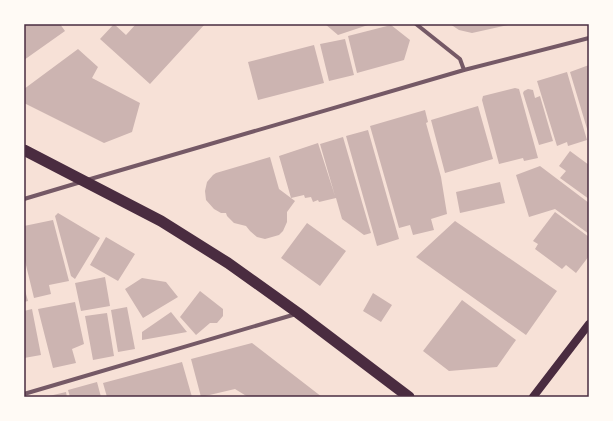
<svg xmlns="http://www.w3.org/2000/svg" width="613" height="421" font-family="'Nunito Sans',sans-serif">
<style>
.building{fill:#ccb4b1}
.lines{fill:none;stroke-linecap:round;stroke-linejoin:round}
.minor{stroke:#755966;stroke-width:4}
.secondary{stroke:#4a2c40;stroke-width:8}
.trunk{stroke:#4a2c40;stroke-width:11}
.neatline{fill:none;stroke:#4a2c40;stroke-width:1.5}
</style>
<rect width="100%" height="100%" fill="#f7e1d7"/>
<path class="building" d="M 24,24 L 60,24 L 65,31 L 24,60 Z
M 114,24 L 126,35 L 136,24 L 205,24 L 150,84 L 100,39 Z
M 325,24 L 371,24 L 338,35 Z
M 450,24 L 508,24 L 508,25 L 472,33 L 459,30 Z
M 391,25 L 410,40 L 404,60 L 357,73 L 348,36 Z
M 345,39 L 354,75 L 329,81 L 320,44 Z
M 314,45 L 324,83 L 258,100 L 248,62 Z
M 78,49 L 98,67 L 92,78 L 140,103 L 132,132 L 104,143 L 24,103 L 24,89 Z
M 589,65 L 589,132 L 588,132 L 570,72 Z
M 567,72 L 587,140 L 568,146 L 567,142 L 557,146 L 537,81 Z
M 515,88 L 519,89 L 538,158 L 524,161 L 523,158 L 499,164 L 482,100 L 483,96 Z
M 528,89 L 533,90 L 535,98 L 540,96 L 553,141 L 539,145 L 523,93 L 524,91 Z
M 478,106 L 493,159 L 445,173 L 431,120 Z
M 425,110 L 428,122 L 426,123 L 441,177 L 447,214 L 431,219 L 434,230 L 413,235 L 410,225 L 399,228 L 370,126 Z
M 368,130 L 399,239 L 377,246 L 346,136 Z
M 343,137 L 371,233 L 364,235 L 342,219 L 336,198 L 319,202 L 318,200 L 313,202 L 311,197 L 305,198 L 304,195 L 291,198 L 279,156 L 318,143 L 335,196 L 320,144 Z
M 570,151 L 589,165 L 589,199 L 560,178 L 566,171 L 559,166 Z
M 270,157 L 279,189 L 295,201 L 287,212 L 287,222 L 283,231 L 279,235 L 265,239 L 257,237 L 250,231 L 246,226 L 234,223 L 227,216 L 226,213 L 221,213 L 214,209 L 206,200 L 205,191 L 207,182 L 213,175 L 216,173 Z
M 540,166 L 589,203 L 589,234 L 555,209 L 529,217 L 516,175 Z
M 500,182 L 505,203 L 460,213 L 456,192 Z
M 555,212 L 589,237 L 589,256 L 576,273 L 566,265 L 562,269 L 535,249 L 538,244 L 533,241 Z
M 58,213 L 100,238 L 75,279 L 71,276 L 55,216 Z
M 53,220 L 69,281 L 49,285 L 51,294 L 34,298 L 24,257 L 24,226 Z
M 455,221 L 557,291 L 526,335 L 416,257 Z
M 307,223 L 346,251 L 320,286 L 281,258 Z
M 106,237 L 135,254 L 118,281 L 90,265 Z
M 105,277 L 110,306 L 81,311 L 75,283 Z
M 142,278 L 166,282 L 178,297 L 143,318 L 125,289 Z
M 24,287 L 28,301 L 24,302 Z
M 200,291 L 223,309 L 223,316 L 217,323 L 210,323 L 196,335 L 180,317 Z
M 373,293 L 392,305 L 381,322 L 363,311 Z
M 462,300 L 516,340 L 497,367 L 449,371 L 423,351 Z
M 75,302 L 84,344 L 72,349 L 76,363 L 53,368 L 38,309 Z
M 127,307 L 135,349 L 118,352 L 111,310 Z
M 32,309 L 41,355 L 24,358 L 24,311 Z
M 171,312 L 187,332 L 142,340 L 142,332 Z
M 107,313 L 114,356 L 93,360 L 85,316 Z
M 252,343 L 322,397 L 248,397 L 235,389 L 201,397 L 191,359 Z
M 182,362 L 192,397 L 107,397 L 103,383 Z
M 97,382 L 101,397 L 70,397 L 68,390 Z
M 66,392 L 67,397 L 49,397 L 49,396 Z"/>
<g class="lines">
<path class="minor" d="M 416,24 L 460,59 L 464,70
M 87,180 L 464,70 L 589,38
M 24,199 L 81,182
M 24,394 L 296,314"/>
<path class="secondary" d="M 533,397 L 589,324"/>
<path class="trunk" d="M 24,150 L 161,221 L 228,263 L 298,313 L 409,397"/>
</g>
<rect width="613" height="421" fill="none" stroke="#fffaf5" stroke-width="50"/>
<rect x="25" y="25" width="563" height="371" class="neatline"/>
</svg>
